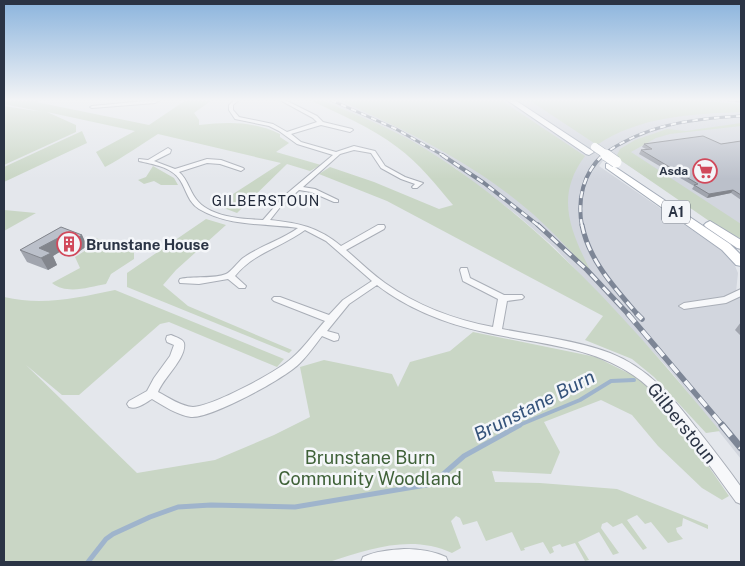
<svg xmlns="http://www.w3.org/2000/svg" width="745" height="566" font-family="'Public Sans',sans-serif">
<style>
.built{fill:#d2d6de}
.green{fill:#c9d6c5}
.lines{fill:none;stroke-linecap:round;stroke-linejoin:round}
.stream-far1{stroke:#9fb4cc;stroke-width:4}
.stream{stroke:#9fb4cc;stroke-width:5}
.minor-casing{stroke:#a9aeb7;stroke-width:2}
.primary-casing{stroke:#a3abb8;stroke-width:2}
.minor{fill:#f7f8fa;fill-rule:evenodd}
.primary{fill:#fff;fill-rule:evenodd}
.rail-far4-casing{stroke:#7d8696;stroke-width:3}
.rail-far3-casing{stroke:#7d8696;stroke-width:4}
.rail-far2-casing{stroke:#7d8696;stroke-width:5}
.rail-far1-casing{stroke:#7d8696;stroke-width:5.5}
.rail-casing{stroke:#7d8696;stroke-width:7}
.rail-far4{stroke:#f4f6f9;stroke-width:2;stroke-dasharray:5.5;stroke-linecap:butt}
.rail-far3{stroke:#f4f6f9;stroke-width:2.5;stroke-dasharray:7;stroke-linecap:butt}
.rail-far2{stroke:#f4f6f9;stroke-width:3;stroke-dasharray:9;stroke-linecap:butt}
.rail-far1{stroke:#f4f6f9;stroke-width:4;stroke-dasharray:11;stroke-linecap:butt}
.rail{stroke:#f4f6f9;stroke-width:5;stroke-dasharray:14;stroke-linecap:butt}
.primary-bridge-far1-casing{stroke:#a3abb8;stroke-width:9;stroke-linecap:butt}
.primary-bridge-casing{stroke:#a3abb8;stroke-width:12;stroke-linecap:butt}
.primary-bridge-far1{stroke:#fff;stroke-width:8}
.primary-bridge{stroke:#fff;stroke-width:11}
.wall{fill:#a1a5ae}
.shaded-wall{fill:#83868d}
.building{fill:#bbc0ca;stroke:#83868d}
.labels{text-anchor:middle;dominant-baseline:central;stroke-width:5;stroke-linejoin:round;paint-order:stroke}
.far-poi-label{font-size:12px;font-weight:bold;fill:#2b3445;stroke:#f4f6f9;text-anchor:end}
.far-neighbourhood-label{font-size:14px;letter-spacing:1px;fill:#1d2536;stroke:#f4f6f9}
.shield{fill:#f4f6f9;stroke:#676e7b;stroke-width:1}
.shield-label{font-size:14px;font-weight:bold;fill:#2b3445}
.poi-label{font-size:15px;font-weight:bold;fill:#2b3445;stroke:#f4f6f9;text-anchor:start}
.near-street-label{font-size:18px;fill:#2b3445;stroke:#f4f6f9}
.near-park-label{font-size:18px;fill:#3f6138;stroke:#f4f6f9}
.near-water-label{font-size:19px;font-style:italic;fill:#34527a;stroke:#f4f6f9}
</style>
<rect width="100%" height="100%" fill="#e4e7ec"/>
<path class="built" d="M 322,100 L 741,100 L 741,239 L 609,153 L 599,166 L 721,250 L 733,261 L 738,273 L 736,292 L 741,297 L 741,459 L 669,369 L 555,248 L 517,215 L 455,168 L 357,115 Z"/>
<path class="green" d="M 4,100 L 41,100 L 36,102 L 149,125 L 186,100 L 212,100 L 194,113 L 199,120 L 199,125 C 228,122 253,121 280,134 L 280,137 L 289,143 L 276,152 L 321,165 L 310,171 L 287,164 L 237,213 L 216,205 L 281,163 L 158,134 C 140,145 124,157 105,167 L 96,152 L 135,131 L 47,112 L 76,125 L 76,132 L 4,165 L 4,106 L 43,112 L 4,104 Z
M 310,100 L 322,100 C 352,113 383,125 412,141 C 535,213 630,322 720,431 L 706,433 L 654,377 L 632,359 L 585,340 L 603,316 L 387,201 L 319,174 L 330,167 L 374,182 L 439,209 L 453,205 C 436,185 419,163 397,147 C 371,127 339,114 310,100 Z
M 339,100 L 501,100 L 585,156 C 554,197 571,232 592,274 C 571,252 550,228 527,209 C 472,162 405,130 339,100 Z
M 529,100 L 686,100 L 741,104 L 741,112 C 691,114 640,116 597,145 Z
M 741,123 L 741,126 L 670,134 L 656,138 L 631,152 L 741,224 L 741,239 L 715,225 L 616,157 L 620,149 L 635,140 L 667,129 L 686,131 Z
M 82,131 L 87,143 L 4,182 L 4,167 Z
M 153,166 L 174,178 L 178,185 L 161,185 L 154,181 L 144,184 L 138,180 L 146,177 Z
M 4,210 L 36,213 L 4,231 Z
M 206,219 L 226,225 L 176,270 L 163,285 L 188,306 L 292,350 L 289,353 L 127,287 L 127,273 Z
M 93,237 L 134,252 L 134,259 L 111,274 L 106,284 C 89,287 67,295 52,283 L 80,268 L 75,257 L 91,247 L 86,242 Z
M 115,290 L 284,359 L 277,367 L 169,322 L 160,324 L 79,395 L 62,395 L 26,365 L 137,473 L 215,460 L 274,435 L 310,417 L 300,367 L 324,360 L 392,374 L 398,387 L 410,362 L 450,351 L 473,332 L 596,357 L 640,379 L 660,396 L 729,496 L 722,500 L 702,488 L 658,446 L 632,415 L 601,400 L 544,422 L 560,452 L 551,474 L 492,471 L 495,482 L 540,483 L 617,489 L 708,525 L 708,529 L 683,518 L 682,526 L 676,528 L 677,532 L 683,539 L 668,543 L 651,522 L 645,524 L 637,515 L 627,520 L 647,548 L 643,550 L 622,523 L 613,527 L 607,522 L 602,524 L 601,528 L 619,553 L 613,555 L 599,532 L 578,542 L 589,560 L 585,561 L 575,543 L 562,547 L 560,544 L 552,547 L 554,552 L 550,554 L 543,542 L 524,548 L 525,550 L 521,551 L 512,532 L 486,541 L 477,521 L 463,525 L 460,518 L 456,516 L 451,521 L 461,548 L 452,553 C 411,534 370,549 329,562 L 4,562 L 4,297 C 43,306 76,298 115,290 Z"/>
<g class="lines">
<path class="stream-far1" d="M 517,426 L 580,400 L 611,381 L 634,380"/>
<path class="stream" d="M 88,562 L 106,539 L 113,534 L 150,517 L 178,507 L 211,505 L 295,507 L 432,484 L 464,456 L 520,425"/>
<g class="minor-casing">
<path id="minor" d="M 155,100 L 160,100 L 155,103 L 92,108 L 90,107 L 92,106 Z
M 235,100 L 239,100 L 233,105 L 233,110 L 239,117 L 273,124 L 287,132 L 317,122 L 313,118 L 280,100 L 285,100 L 317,116 L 323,122 L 352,129 L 353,130 L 350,132 L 321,125 L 291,134 L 301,142 L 336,152 L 354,146 L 375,151 L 385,166 L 405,177 L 423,183 L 417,188 L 413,188 L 412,187 L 415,184 L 401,179 L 381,168 L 371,153 L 354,150 L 340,154 L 303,187 L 315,189 L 338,200 L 338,202 L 334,202 L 311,192 L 299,190 L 281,206 L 270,220 C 299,223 318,227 341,246 L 378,225 L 384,225 L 385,227 L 384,229 L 346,250 C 359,261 371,273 385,283 C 416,305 455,320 493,327 L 498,299 L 463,281 L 460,270 L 461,268 L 467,268 L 470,278 L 504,295 L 522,295 L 524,297 L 522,299 L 507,301 L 502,329 C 538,336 575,340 610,353 C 648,368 673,397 697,429 C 712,448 727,467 741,487 L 741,504 L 736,502 C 720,480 705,459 689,437 C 673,415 657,391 633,375 C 589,345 535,344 484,332 C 447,324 408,309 377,285 L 349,304 L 327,331 L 338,334 L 339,337 L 338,340 L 334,341 L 322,336 C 315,345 308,355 300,363 C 286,378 210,419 191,417 C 177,415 164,406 152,399 C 145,403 137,410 129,407 L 127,404 L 129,401 L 147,391 L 154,378 L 170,356 L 174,345 L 167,342 L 166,339 L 167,336 L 171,335 C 175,337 183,339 184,343 C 187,358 163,378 158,392 C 168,397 182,407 193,407 C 213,406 277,372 292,358 C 304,348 314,333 325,321 L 274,301 L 272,299 L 274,297 L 280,297 L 329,315 L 343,300 L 372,281 L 326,241 L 305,230 C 282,247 253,253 235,276 L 246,286 L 245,288 L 239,288 L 228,279 L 199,284 L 180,283 L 179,281 L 180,279 C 192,276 215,279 226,274 C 231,272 238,262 243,258 C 260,246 281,240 298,228 C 265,223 229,227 199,209 C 188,202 187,191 180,180 C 172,167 152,164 139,161 L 139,159 L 148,160 L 168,148 L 171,150 L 170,153 L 154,161 L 175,169 L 207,159 L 221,160 L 243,168 L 244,169 L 241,171 L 220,164 L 207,163 L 179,172 C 188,180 189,190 196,199 C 209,217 242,219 263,220 L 284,196 L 333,155 L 297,144 L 279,131 L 269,126 L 235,119 L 229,110 L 229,105 Z
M 741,289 L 741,296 L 726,303 L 684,309 L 679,306 L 684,303 L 724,297 Z
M 404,549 C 419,549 433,551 446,557 L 448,562 L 361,562 L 363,557 C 376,551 390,550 404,549 Z"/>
</g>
<g class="primary-casing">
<path id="primary" d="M 507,100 L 515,100 L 594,152 L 589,155 L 586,154 Z
M 609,163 L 730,244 L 741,255 L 741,266 L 736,265 L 722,250 L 606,168 L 606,164 Z
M 710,221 L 741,240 L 741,249 L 737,248 L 706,227 L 704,225 L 706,223 Z"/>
</g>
<use href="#minor" class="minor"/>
<use href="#primary" class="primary"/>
<g class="rail-far4-casing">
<path id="rail-far4" d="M 331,100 L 396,129 L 444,156
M 729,100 L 741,101
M 601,156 C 644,125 689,119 741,116"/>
</g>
<g class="rail-far3-casing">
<path id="rail-far3" d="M 442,155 L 484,183 L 539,226
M 582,226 C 577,200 583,173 603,155"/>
</g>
<g class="rail-far2-casing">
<path id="rail-far2" d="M 538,225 L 587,270 L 629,315
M 582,225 C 589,261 615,288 638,315"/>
</g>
<g class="rail-far1-casing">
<path id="rail-far1" d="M 628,314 L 723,426
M 637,314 L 642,319"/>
</g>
<g class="rail-casing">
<path id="rail" d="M 722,425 L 741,448"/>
</g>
<use href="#rail-far4" class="rail-far4"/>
<use href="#rail-far3" class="rail-far3"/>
<use href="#rail-far2" class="rail-far2"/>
<use href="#rail-far1" class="rail-far1"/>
<use href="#rail" class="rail"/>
<g class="primary-bridge-far1-casing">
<path id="primary-bridge-far1" d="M 595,147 L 608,156"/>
</g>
<g class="primary-bridge-casing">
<path id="primary-bridge" d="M 606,155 L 616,162"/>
</g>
<use href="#primary-bridge-far1" class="primary-bridge-far1"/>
<use href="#primary-bridge" class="primary-bridge"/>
</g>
<path class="wall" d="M 741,141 L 741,200 L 731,193 L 707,198 L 692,189 L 694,186 L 639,154 L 641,150 L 646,149 L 642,147 L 644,144 L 721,144 Z
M 61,227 L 82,235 L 87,246 L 77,253 L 66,248 L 53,256 L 57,265 L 48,270 L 27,262 L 20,250 Z
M 741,322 L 741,336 L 735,330 Z"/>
<path class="shaded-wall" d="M 733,190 L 731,193 L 707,198 L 709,194 Z
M 82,235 L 87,246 L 77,253 L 72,241 Z
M 60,237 L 66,248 L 53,256 L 57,265 L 48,270 L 41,258 L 39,248 Z"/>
<path class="building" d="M 703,136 L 721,144 L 741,141 L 741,195 L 733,190 L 709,194 L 694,185 L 698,184 L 641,150 L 652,149 L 644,144 Z
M 61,227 L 82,235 L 72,241 L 60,237 L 39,248 L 51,253 L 41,258 L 20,250 Z"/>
<linearGradient id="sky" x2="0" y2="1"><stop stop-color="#8bb4dd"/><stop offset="0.56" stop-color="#f3f4f6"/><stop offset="1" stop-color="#f3f4f6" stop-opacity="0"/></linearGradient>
<rect width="745" height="179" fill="url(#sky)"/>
<defs>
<g id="supermarket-ring" transform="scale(1.25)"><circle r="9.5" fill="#f4f6f9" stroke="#d1495b" stroke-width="1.5"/><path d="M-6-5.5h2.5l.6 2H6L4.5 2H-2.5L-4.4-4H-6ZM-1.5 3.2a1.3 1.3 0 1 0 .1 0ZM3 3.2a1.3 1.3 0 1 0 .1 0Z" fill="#d1495b"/></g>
<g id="building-ring" transform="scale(1.25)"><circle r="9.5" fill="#f4f6f9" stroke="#d1495b" stroke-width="1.5"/><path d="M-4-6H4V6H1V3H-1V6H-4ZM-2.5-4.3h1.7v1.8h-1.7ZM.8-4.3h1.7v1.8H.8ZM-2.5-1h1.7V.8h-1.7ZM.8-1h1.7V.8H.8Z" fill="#d1495b"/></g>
</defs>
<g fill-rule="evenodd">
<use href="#supermarket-ring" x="705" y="171"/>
<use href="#building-ring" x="69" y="244"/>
</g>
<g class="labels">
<g class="far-poi-label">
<text x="688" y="171">Asda</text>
</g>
<g class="far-neighbourhood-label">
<text x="266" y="201">GILBERSTOUN</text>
</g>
<rect class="shield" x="662" y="200.5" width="28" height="23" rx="4"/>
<g class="shield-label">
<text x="676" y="212">A1</text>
</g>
<g class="poi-label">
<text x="86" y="244">Brunstane House</text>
</g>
<g class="near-street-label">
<text transform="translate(682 423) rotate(51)">Gilberstoun</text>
</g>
<g class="near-park-label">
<text x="370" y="457">Brunstane Burn<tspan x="370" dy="21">Community Woodland</tspan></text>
</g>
<g class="near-water-label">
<text transform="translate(534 405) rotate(-27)">Brunstane Burn</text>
</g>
</g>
<rect width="745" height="566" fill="none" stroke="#2b3445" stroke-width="10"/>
</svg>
